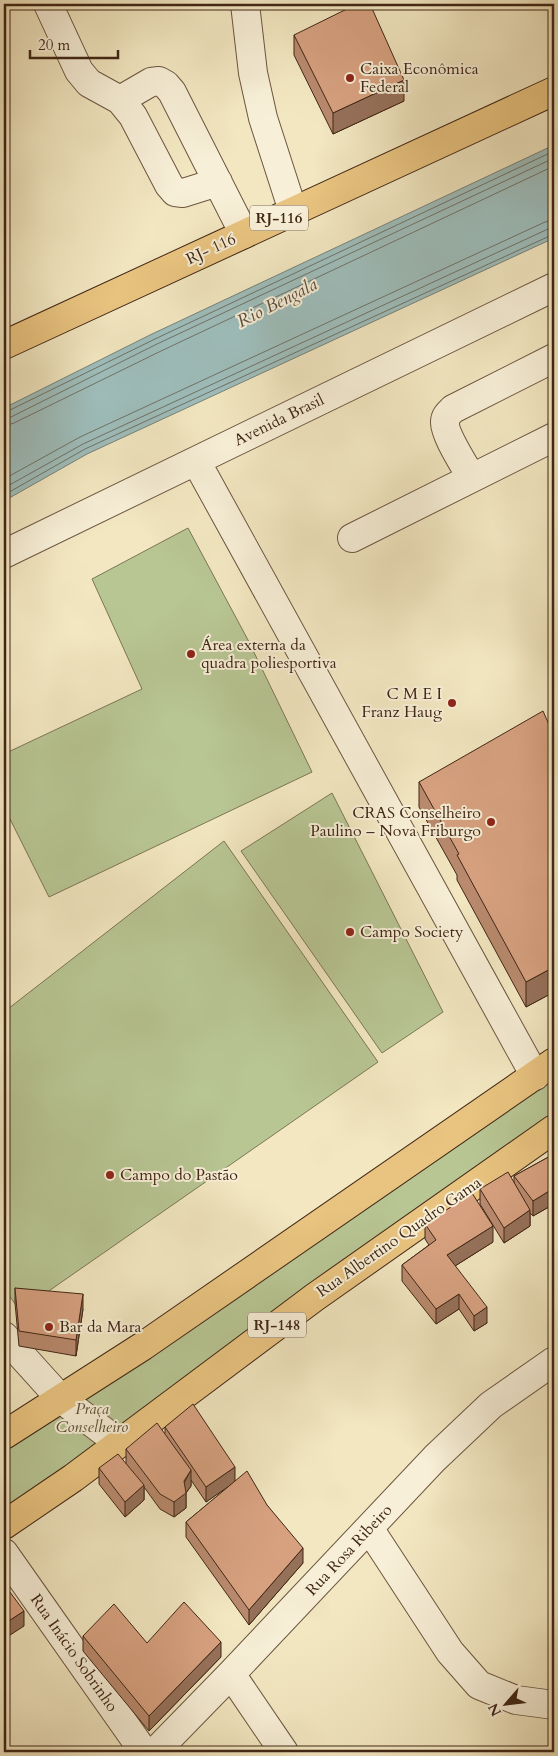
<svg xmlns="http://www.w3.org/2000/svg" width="558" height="1756" font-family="Cardo,serif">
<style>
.green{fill:#b8c694;stroke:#7c7654}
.water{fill:#9ebebc;stroke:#788179}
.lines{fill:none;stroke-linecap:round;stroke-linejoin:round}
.shore{stroke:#6f7268;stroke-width:1}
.minor-casing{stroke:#6c5640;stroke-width:30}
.major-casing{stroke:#402615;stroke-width:30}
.minor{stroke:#f7efd7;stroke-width:28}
.major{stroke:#e9c480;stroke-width:28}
.wall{fill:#b98a6e;stroke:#402615}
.shaded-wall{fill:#96715a;stroke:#402615}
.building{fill:#d7a180;stroke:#402615}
.poi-dot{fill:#8f2418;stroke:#f7efd7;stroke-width:2}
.labels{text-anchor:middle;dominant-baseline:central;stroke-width:4;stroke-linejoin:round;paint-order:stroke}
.shield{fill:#f7efd7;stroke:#77624f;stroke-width:1}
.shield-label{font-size:15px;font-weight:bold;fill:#402615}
.poi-label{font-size:16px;fill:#402615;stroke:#f7efd7;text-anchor:start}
.street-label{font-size:16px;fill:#402615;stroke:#f7efd7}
.park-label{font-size:16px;font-style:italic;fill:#5e4e35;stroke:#f7efd7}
.water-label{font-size:18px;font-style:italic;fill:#584c3f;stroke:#f7efd7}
</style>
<rect width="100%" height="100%" fill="#f2e7c1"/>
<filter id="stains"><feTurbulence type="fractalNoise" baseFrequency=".004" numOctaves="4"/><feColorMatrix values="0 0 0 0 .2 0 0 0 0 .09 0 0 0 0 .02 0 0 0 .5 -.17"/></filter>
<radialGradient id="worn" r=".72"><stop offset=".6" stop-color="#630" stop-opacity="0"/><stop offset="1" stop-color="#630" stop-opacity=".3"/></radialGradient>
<path class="green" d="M 188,528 L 248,640 L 312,772 L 49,897 L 4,807 L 4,754 L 142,689 L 92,579 Z
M 332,793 L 443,1012 L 382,1053 L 241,851 Z
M 224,841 L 378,1062 L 20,1311 L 4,1288 L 4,1012 Z
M 554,1077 L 554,1113 L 419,1207 L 183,1381 L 4,1516 L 4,1442 L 453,1142 L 530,1095 Z"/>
<path class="water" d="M 554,145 L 554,238 L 87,454 L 4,501 L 4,408 L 152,334 Z"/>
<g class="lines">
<path class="shore" d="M 4,412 L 8,411 L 155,339 L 554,151
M 4,418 L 11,417 L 157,344 L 554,158
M 4,426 L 14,423 L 161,351 L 554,166
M 4,479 L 80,437 L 545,222 L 554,220
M 4,488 L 83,444 L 548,229 L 554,228
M 4,495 L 85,449 L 554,234"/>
<g class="minor-casing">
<path id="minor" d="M 48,4 L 79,71 L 89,83 L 120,100 L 133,116 L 169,185 L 175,192 L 183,193 L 218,182
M 245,4 L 253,73 L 263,118 L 293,211
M 120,100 L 151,82 L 159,81 L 166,85 L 172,92 L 244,234
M 196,461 L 535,1076
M 471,477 C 465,466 444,434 445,422 C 445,416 449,413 453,409 L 554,358
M 352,538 L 554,437
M 4,554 L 554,287
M 4,1336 L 60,1398 L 119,1443
M 369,1528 L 450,1652 L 479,1685 L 516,1700 L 554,1705
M 4,1553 L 144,1752
M 231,1674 L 284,1752
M 155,1752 L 231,1674 L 435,1458 L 491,1405 L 554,1361"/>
</g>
<g class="major-casing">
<path id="major" d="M 4,345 L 554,91
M 4,1435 L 143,1346 L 554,1062
M 4,1525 L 73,1478 L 315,1297 L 554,1129"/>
</g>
<use href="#minor" class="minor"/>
<use href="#major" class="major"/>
</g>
<path class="wall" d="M 294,35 L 404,101 L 333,134 L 294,55 Z
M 554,736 L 554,992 L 526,1007 L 457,880 L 457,875 L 419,807 L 419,782 Z
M 554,1154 L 554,1204 L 533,1216 L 530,1213 L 530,1226 L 504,1243 L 480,1204 L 480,1189 L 514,1184 L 514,1176 Z
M 425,1224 L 493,1242 L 455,1266 L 487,1323 L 474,1331 L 459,1309 L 436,1324 L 402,1281 L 402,1265 L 429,1245 L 425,1239 Z
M 15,1288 L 83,1309 L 76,1356 L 19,1346 L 15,1303 Z
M 165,1427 L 235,1482 L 267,1505 L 303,1563 L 249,1625 L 186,1537 L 186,1522 L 233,1483 L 206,1502 L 191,1480 L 191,1486 L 186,1493 L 186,1508 L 174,1517 L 160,1509 L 144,1487 L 144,1500 L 125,1517 L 99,1484 L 99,1468 L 126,1464 L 126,1449 L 165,1433 Z
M 83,1636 L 147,1643 L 221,1657 L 149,1731 L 83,1651 Z"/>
<path class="shaded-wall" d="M 404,80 L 404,101 L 333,134 L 333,113 Z
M 554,967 L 554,992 L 526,1007 L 526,982 Z
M 554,1188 L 554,1204 L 533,1216 L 533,1201 Z
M 530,1210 L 530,1226 L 504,1243 L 504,1228 Z
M 493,1226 L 493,1242 L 447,1271 L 447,1255 Z
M 83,1294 L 83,1309 L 76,1356 L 76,1340 Z
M 459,1294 L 459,1309 L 436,1324 L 436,1309 Z
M 487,1307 L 487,1323 L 474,1331 L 474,1316 Z
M 235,1467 L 235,1482 L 206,1502 L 206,1487 Z
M 191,1470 L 191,1486 L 186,1493 L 186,1508 L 174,1517 L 174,1502 Z
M 144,1485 L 144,1500 L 125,1517 L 125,1502 Z
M 303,1548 L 303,1563 L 249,1625 L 249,1610 Z
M 24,1611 L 24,1626 L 4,1639 L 4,1624 Z
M 221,1642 L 221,1657 L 149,1731 L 149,1716 Z"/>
<path class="building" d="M 357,4 L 370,4 L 404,80 L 333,113 L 294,35 Z
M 543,711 L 554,736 L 554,967 L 526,982 L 457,855 L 459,854 L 419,782 Z
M 554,1154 L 554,1188 L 533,1201 L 514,1176 Z
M 508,1172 L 530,1210 L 504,1228 L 480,1189 Z
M 472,1193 L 493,1226 L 447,1255 L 487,1307 L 474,1316 L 459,1294 L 436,1309 L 402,1265 L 436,1240 L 425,1224 Z
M 15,1288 L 83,1294 L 76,1340 L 19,1331 Z
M 193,1404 L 235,1467 L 206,1487 L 165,1427 Z
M 157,1423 L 191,1470 L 184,1481 L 186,1493 L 174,1502 L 160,1494 L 126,1449 Z
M 118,1454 L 144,1485 L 125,1502 L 99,1468 Z
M 247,1471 L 267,1505 L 303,1548 L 249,1610 L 186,1522 Z
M 4,1584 L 24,1611 L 4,1624 Z
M 184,1602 L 221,1642 L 149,1716 L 83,1636 L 114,1604 L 147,1643 Z"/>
<g class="poi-dot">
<circle cx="350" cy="78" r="5"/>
<circle cx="191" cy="654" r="5"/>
<circle cx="452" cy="703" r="5"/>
<circle cx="491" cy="822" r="5"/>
<circle cx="350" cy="932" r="5"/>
<circle cx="110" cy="1175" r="5"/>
<circle cx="49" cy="1327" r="5"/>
</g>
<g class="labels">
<g class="shield">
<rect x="250" y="205.5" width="58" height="25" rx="4"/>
<rect x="248" y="1312.5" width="58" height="25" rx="4"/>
</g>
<g class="shield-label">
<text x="279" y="218">RJ-116</text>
<text x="277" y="1325">RJ-148</text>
</g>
<g class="poi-label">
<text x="360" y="69">Caixa Econômica<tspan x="360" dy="18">Federal</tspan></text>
<text x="201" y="645">Área externa da<tspan x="201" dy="18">quadra poliesportiva</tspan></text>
<text x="442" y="694" text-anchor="end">C M E I<tspan x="442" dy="18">Franz Haug</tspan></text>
<text x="481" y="813" text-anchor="end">CRAS Conselheiro<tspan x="481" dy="18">Paulino – Nova Friburgo</tspan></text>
<text x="360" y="932">Campo Society</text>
<text x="120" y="1175">Campo do Pastão</text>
<text x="59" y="1327">Bar da Mara</text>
</g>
<g class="street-label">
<text transform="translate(211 249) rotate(-25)">RJ- 116</text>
<text transform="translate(279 420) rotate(-26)">Avenida Brasil</text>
<text transform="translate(399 1237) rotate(-35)">Rua Albertino Quadro Gama</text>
<text transform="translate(349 1550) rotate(-47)">Rua Rosa Ribeiro</text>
<text transform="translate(74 1653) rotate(55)">Rua Inácio Sobrinho</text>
</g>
<g class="park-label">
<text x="92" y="1409">Praça<tspan x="92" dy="18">Conselheiro</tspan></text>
</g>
<g class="water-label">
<text transform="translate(277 303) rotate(-27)">Rio Bengala</text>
</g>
</g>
<rect width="558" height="1756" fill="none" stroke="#f2e7c1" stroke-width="20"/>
<rect x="5" y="5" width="548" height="1746" fill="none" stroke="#402615" stroke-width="2.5"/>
<rect x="10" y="10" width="538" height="1736" fill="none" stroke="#402615"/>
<g transform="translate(506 1704) rotate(242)" stroke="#f7efd7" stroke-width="4" paint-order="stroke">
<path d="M0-4L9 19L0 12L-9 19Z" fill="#402615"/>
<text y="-8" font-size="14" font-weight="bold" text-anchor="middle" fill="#402615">N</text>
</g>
<path d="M30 50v8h88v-8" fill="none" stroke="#402615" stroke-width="2.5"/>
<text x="38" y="50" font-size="15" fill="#402615" stroke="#f7efd7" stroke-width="4" paint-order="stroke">20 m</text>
<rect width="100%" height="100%" filter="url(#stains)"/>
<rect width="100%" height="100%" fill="url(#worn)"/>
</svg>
